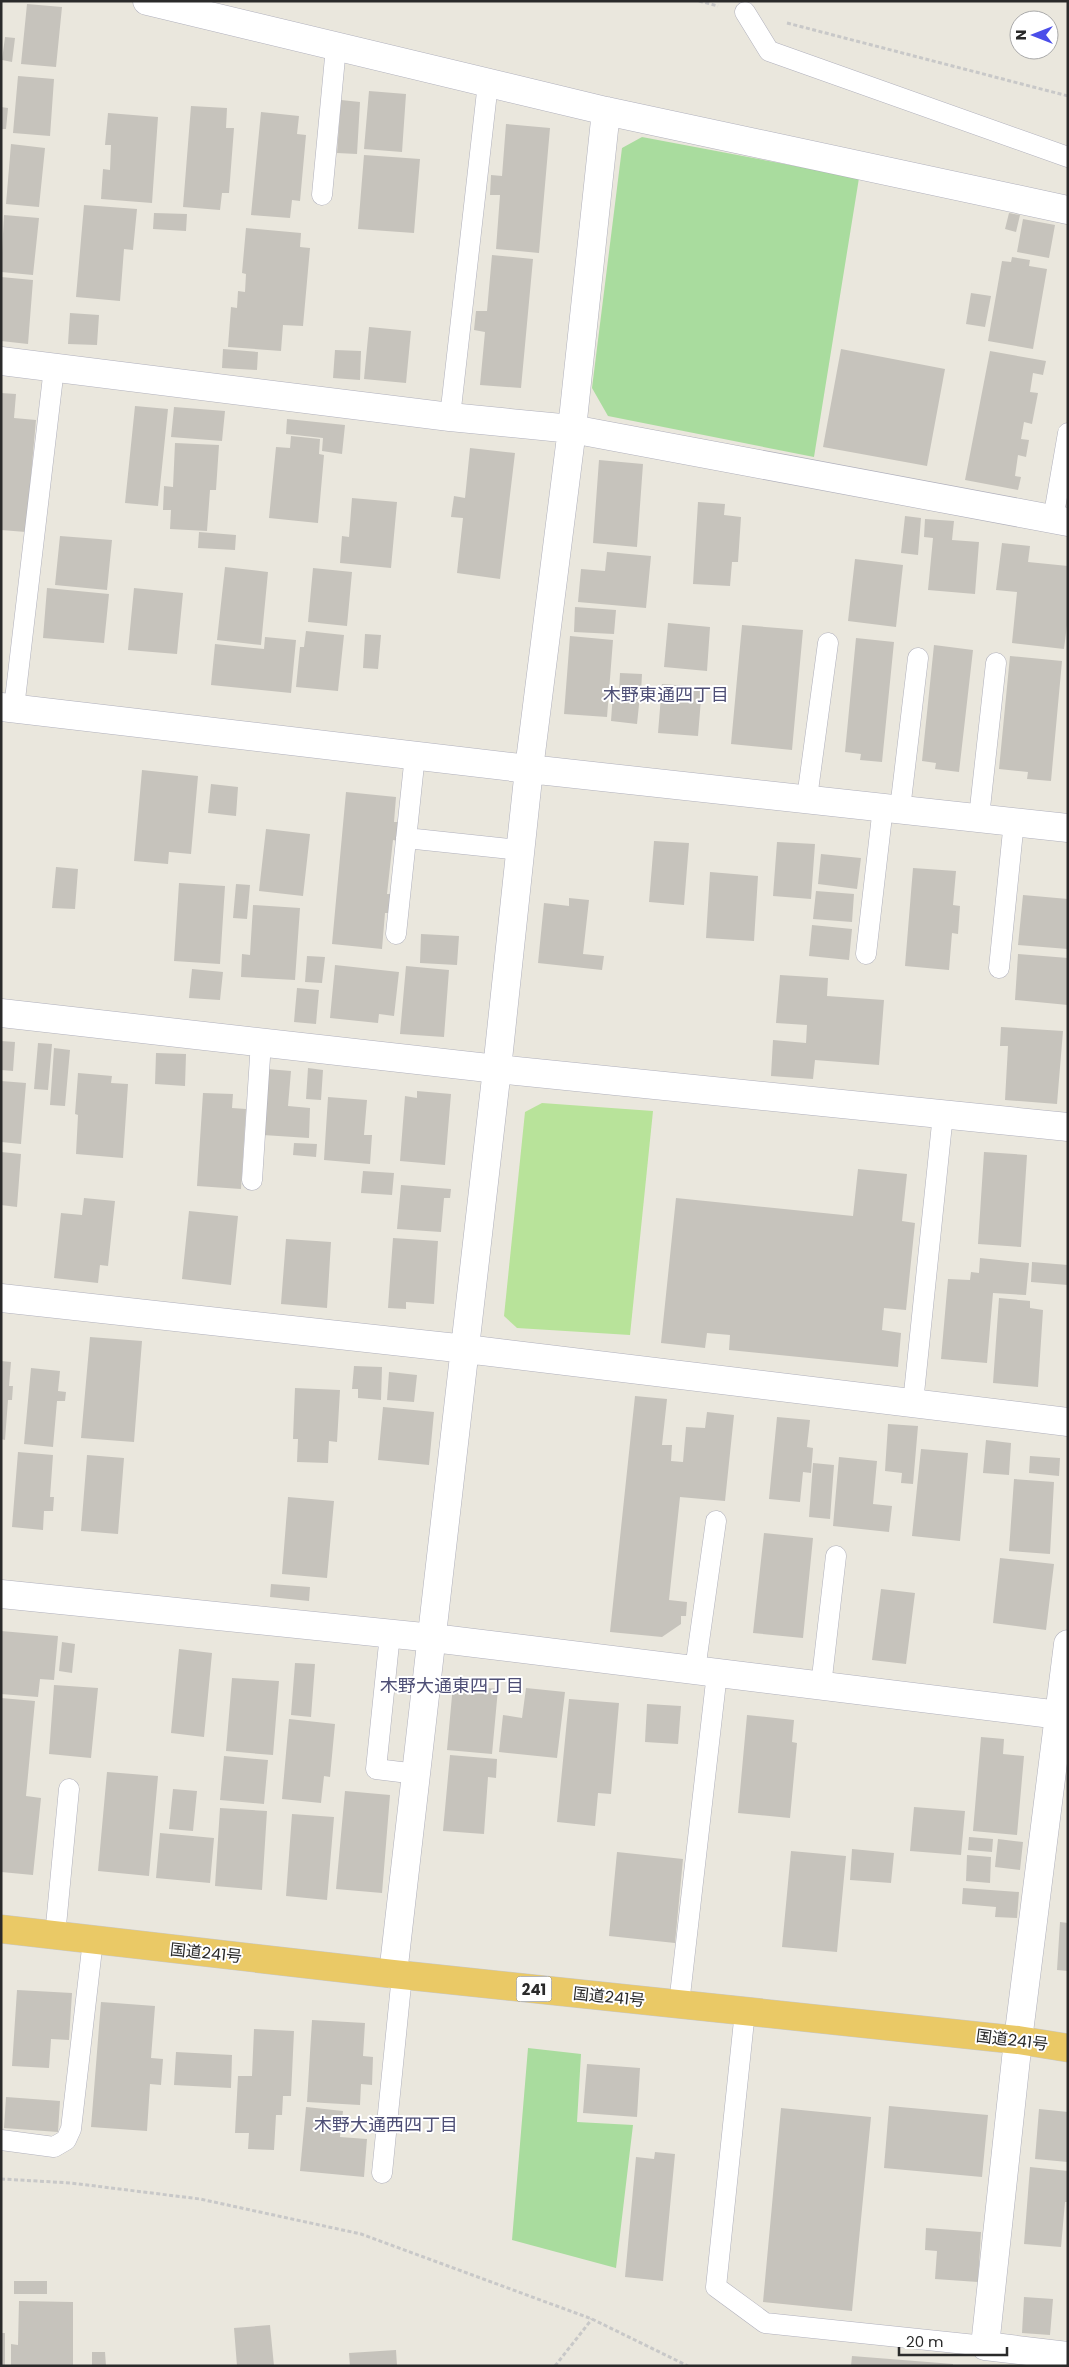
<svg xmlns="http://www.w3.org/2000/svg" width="1069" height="2367" font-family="Poppins,'Noto Sans JP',sans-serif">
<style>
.green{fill:#a9dc9e}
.pitch{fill:#b8e39a}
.building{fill:#c6c3bc}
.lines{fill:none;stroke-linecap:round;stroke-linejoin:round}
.service-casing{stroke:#b0b0bc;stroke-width:21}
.minor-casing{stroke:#b0b0bc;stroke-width:29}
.trunk-casing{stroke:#c8c8c8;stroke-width:29}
.path{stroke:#c8c8c8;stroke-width:3;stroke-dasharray:4 2.5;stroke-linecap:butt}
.service{stroke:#fff;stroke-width:20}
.minor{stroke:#fff;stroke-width:28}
.trunk{stroke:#eac966;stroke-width:28}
.labels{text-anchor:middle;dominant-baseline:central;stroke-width:4;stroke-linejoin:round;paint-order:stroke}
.shield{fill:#fff;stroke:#6a6a6a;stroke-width:1}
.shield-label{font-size:15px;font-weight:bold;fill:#2a2a2a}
.street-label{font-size:16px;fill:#2a2a2a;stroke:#fff}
.neighbourhood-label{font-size:18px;fill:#4e4f76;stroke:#fff}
</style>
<rect width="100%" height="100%" fill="#eae7dd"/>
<path class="green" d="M 642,137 L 859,178 L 814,457 L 608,416 L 592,388 L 622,148 Z
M 528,2048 L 581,2054 L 577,2122 L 633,2125 L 616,2268 L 512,2240 Z"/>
<path class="pitch" d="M 542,1103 L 653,1111 L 630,1335 L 517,1328 L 504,1316 L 525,1112 Z"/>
<path class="building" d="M 27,4 L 62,7 L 56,67 L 21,64 Z
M 5,37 L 15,38 L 12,62 L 2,60 Z
M 18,76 L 54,79 L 50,136 L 13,133 Z
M 369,91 L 406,94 L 402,152 L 364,149 Z
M 341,100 L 360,102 L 357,154 L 337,153 Z
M 191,106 L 227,108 L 226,128 L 234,128 L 229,193 L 222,193 L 220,210 L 183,207 Z
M 1,107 L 8,108 L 6,129 L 1,129 Z
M 261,112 L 299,116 L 297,134 L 306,135 L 300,201 L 292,200 L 290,218 L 251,215 Z
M 108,113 L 158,117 L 152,203 L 101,199 L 103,169 L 110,170 L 111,145 L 105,145 Z
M 506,124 L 550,128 L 539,253 L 496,249 L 500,195 L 490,195 L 491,175 L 502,176 Z
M 11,144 L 45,148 L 39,207 L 6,204 Z
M 364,155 L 420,159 L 414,233 L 358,229 Z
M 84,205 L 137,209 L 133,250 L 124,249 L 120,301 L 76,297 Z
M 154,213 L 187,214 L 186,231 L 153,229 Z
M 1009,213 L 1020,215 L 1016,232 L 1005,229 Z
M 4,215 L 39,218 L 33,275 L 1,272 Z
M 1023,219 L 1055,225 L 1049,258 L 1017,252 Z
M 246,228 L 301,233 L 300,247 L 310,248 L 303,326 L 283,325 L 281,351 L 228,347 L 231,307 L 237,308 L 238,291 L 245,292 L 246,274 L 242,273 Z
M 492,255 L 533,259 L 521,388 L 480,385 L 485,332 L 474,330 L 476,311 L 487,311 Z
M 1012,257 L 1030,260 L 1029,266 L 1047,269 L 1033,349 L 988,341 L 1002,261 L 1011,262 Z
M 1,277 L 33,280 L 28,344 L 1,341 Z
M 971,293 L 991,296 L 985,327 L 966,324 Z
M 70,313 L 99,315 L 97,345 L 68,344 Z
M 369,327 L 411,331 L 406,383 L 364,379 Z
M 223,349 L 258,352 L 257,370 L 222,368 Z
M 841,349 L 945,369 L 927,466 L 823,447 Z
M 335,350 L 361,351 L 360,380 L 333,378 Z
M 990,351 L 1046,361 L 1043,375 L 1033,373 L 1030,392 L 1038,393 L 1032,424 L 1024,422 L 1021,439 L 1029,440 L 1026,457 L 1018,455 L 1015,476 L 1021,477 L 1018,490 L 965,480 Z
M 1,393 L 16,394 L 14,418 L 36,420 L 26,532 L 1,530 Z
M 135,406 L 168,409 L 158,506 L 125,503 Z
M 174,407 L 225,411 L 222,441 L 171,437 Z
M 287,419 L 345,425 L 342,454 L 322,451 L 323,438 L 286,434 Z
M 291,436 L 320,439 L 319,454 L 324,455 L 318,523 L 269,518 L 276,447 L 290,448 Z
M 175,443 L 219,445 L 216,490 L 210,490 L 207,531 L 170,529 L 171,510 L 163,510 L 164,486 L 173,487 Z
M 470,448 L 515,453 L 500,579 L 457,573 L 463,518 L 451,517 L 454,496 L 465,498 Z
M 599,460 L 643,464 L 637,547 L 593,543 Z
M 352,498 L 397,502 L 391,568 L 340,563 L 342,536 L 349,537 Z
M 698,502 L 725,504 L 724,515 L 741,517 L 738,562 L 732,562 L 730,586 L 693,584 Z
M 905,516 L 921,518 L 918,555 L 901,553 Z
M 925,519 L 954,521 L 952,540 L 979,542 L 975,594 L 928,590 L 933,538 L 924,537 Z
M 199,532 L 236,535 L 235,550 L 198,548 Z
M 60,536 L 112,540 L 107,590 L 55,585 Z
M 1002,543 L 1030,546 L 1028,562 L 1068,566 L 1068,617 L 1064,649 L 1012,643 L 1017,592 L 996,590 Z
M 607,552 L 651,556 L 646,608 L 578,602 L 581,569 L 605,571 Z
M 855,559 L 903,565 L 896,627 L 848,621 Z
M 225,567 L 268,572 L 261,645 L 217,640 Z
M 313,568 L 352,572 L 347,626 L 308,622 Z
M 47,588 L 109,594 L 104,643 L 43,638 Z
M 134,588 L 183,593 L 177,654 L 128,650 Z
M 575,607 L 616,610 L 614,634 L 574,632 Z
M 668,623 L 710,627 L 707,671 L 664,667 Z
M 742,625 L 803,630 L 792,750 L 731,744 Z
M 306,631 L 344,635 L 338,691 L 296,687 L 300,647 L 304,647 Z
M 365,634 L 381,635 L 378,669 L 363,668 Z
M 570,636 L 613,640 L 607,717 L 564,714 Z
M 265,637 L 296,640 L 291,693 L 211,685 L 215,644 L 264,649 Z
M 856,638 L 894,642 L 882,762 L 860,760 L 861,754 L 845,752 Z
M 934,645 L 973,650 L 959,772 L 935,769 L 936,763 L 922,761 Z
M 1010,656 L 1062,661 L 1051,781 L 1027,779 L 1028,772 L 999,769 Z
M 620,673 L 642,674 L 641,692 L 619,691 Z
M 662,684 L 702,687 L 698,736 L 658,733 Z
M 613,693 L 640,695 L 637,724 L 611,721 Z
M 142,770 L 198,776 L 191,854 L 169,852 L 168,864 L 134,861 Z
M 211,784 L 238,787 L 236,816 L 208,813 Z
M 346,792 L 396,797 L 394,822 L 400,822 L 398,841 L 393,840 L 387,894 L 394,894 L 392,913 L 385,913 L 382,949 L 332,944 Z
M 266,829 L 310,834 L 303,896 L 259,891 Z
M 654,841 L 689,843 L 684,905 L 649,902 Z
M 777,842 L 815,844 L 811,899 L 773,896 Z
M 821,854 L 861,858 L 857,889 L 818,884 Z
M 56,867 L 78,869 L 75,909 L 52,908 Z
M 913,868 L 956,871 L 953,905 L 960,906 L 958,934 L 952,933 L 949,970 L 905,966 Z
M 710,872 L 758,876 L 754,941 L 706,938 Z
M 179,883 L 225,886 L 220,964 L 174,961 Z
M 236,884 L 250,885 L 247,919 L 233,918 Z
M 816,891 L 854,894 L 852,922 L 813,919 Z
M 1023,895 L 1068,899 L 1068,949 L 1018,945 Z
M 569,898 L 589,900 L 583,954 L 604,956 L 602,970 L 538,963 L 544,903 L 569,906 Z
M 253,905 L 300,908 L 295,980 L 241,977 L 242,954 L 250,955 Z
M 812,925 L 852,929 L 849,960 L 809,956 Z
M 421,934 L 459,936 L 457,965 L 420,963 Z
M 1018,954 L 1068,958 L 1068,1005 L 1015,1000 Z
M 307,956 L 325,957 L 322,983 L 305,982 Z
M 335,965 L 399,972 L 394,1016 L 379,1014 L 378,1023 L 330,1018 Z
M 406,966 L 449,970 L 444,1037 L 400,1034 Z
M 192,969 L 223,972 L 220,1000 L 189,998 Z
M 780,975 L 828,978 L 827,996 L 884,1000 L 879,1065 L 815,1060 L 813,1079 L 771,1076 L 773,1040 L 806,1043 L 807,1025 L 776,1023 Z
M 297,988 L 319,990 L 316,1024 L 294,1022 Z
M 1001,1027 L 1063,1031 L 1057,1104 L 1005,1100 L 1008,1046 L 1000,1046 Z
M 1,1041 L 15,1042 L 13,1071 L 1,1070 Z
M 38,1043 L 52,1044 L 48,1090 L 34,1089 Z
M 54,1048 L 70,1050 L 65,1106 L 50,1105 Z
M 156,1053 L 186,1054 L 185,1086 L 155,1084 Z
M 308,1068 L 323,1070 L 321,1100 L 306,1099 Z
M 267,1069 L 291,1071 L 288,1106 L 310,1108 L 309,1138 L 263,1135 Z
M 78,1073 L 112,1076 L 111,1083 L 128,1084 L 123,1158 L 76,1154 L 78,1115 L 75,1114 Z
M 1,1081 L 26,1083 L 21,1144 L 1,1142 Z
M 417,1091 L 451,1094 L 445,1165 L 400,1161 L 405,1096 L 417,1098 Z
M 203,1093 L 233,1094 L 232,1108 L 246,1109 L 241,1189 L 197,1186 Z
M 328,1097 L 367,1100 L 364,1135 L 372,1135 L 370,1164 L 324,1160 Z
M 294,1143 L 317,1144 L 316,1157 L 293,1155 Z
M 1,1152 L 21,1154 L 17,1207 L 1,1205 Z
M 984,1152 L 1027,1155 L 1021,1247 L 978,1244 Z
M 858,1169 L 907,1174 L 902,1221 L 915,1223 L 906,1310 L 884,1308 L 882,1330 L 901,1333 L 898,1367 L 729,1350 L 730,1335 L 707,1333 L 705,1348 L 661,1343 L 676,1198 L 853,1216 Z
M 363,1171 L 394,1173 L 392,1195 L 361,1193 Z
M 401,1185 L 451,1189 L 450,1198 L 444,1198 L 441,1232 L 397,1229 Z
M 84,1198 L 115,1201 L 108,1266 L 100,1265 L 98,1283 L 54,1278 L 61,1213 L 82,1215 Z
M 189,1211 L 238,1216 L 231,1285 L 182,1279 Z
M 393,1238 L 438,1241 L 434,1304 L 406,1302 L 406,1309 L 388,1308 Z
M 286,1239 L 331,1242 L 327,1308 L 281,1304 Z
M 980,1258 L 1029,1263 L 1026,1295 L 993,1293 L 987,1363 L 941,1359 L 948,1279 L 970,1280 L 971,1272 L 979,1273 Z
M 1032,1262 L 1068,1265 L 1068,1285 L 1031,1282 Z
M 999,1298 L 1030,1301 L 1030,1308 L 1043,1310 L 1038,1387 L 993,1383 Z
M 90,1337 L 142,1341 L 134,1442 L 81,1438 Z
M 1,1361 L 11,1362 L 9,1386 L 13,1386 L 12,1400 L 8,1400 L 5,1440 L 1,1439 Z
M 354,1366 L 382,1367 L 381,1400 L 358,1398 L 358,1389 L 352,1389 Z
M 31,1368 L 60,1371 L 58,1391 L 66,1392 L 65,1401 L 57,1401 L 53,1447 L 24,1444 Z
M 389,1372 L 417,1375 L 414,1402 L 387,1400 Z
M 295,1388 L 340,1390 L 337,1442 L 329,1441 L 328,1463 L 297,1462 L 298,1439 L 293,1439 Z
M 635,1396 L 667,1399 L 662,1445 L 672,1445 L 671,1461 L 683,1462 L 686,1427 L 705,1428 L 707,1412 L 734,1415 L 725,1501 L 680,1497 L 669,1600 L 687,1602 L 686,1616 L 681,1616 L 681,1624 L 662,1637 L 610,1632 Z
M 383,1407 L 434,1412 L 429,1465 L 378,1460 Z
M 777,1417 L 810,1420 L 807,1447 L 813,1448 L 811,1473 L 803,1472 L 800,1502 L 769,1499 Z
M 888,1424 L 918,1426 L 913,1484 L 901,1483 L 902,1473 L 885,1471 Z
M 986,1440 L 1011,1443 L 1009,1475 L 983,1473 Z
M 921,1449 L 968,1453 L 960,1541 L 912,1536 Z
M 18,1452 L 53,1455 L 50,1497 L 54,1497 L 53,1511 L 44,1511 L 43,1530 L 12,1527 Z
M 87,1455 L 124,1458 L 118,1534 L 81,1531 Z
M 1030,1456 L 1060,1458 L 1059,1476 L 1029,1473 Z
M 839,1457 L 877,1461 L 873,1504 L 892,1506 L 889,1532 L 833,1526 Z
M 813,1463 L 834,1465 L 830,1519 L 809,1517 Z
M 1014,1479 L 1054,1482 L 1050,1554 L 1009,1551 Z
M 288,1497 L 334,1501 L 327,1578 L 282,1574 Z
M 764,1533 L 813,1538 L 803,1638 L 753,1633 Z
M 1000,1558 L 1054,1564 L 1046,1630 L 993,1623 Z
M 271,1584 L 310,1587 L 309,1601 L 270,1597 Z
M 881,1589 L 915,1593 L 906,1664 L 872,1660 Z
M 1,1631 L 58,1636 L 54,1680 L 40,1679 L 38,1697 L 1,1694 Z
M 62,1642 L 75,1644 L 72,1673 L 59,1671 Z
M 179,1649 L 212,1653 L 204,1737 L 171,1733 Z
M 295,1663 L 315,1664 L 311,1717 L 291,1715 Z
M 232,1678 L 279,1681 L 273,1755 L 226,1751 Z
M 54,1685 L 98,1688 L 91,1758 L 49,1754 Z
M 453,1685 L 498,1689 L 492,1754 L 447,1750 Z
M 526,1688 L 565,1692 L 557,1758 L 499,1752 L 503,1715 L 522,1718 Z
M 1,1698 L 35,1701 L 26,1796 L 41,1798 L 33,1875 L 1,1872 Z
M 569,1699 L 619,1703 L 611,1794 L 598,1793 L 595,1826 L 557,1822 Z
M 647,1704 L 681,1706 L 678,1744 L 645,1742 Z
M 747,1715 L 794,1720 L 792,1742 L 797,1743 L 790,1818 L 738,1813 Z
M 289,1719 L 335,1724 L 330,1777 L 324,1776 L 321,1803 L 282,1799 Z
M 981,1737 L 1004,1739 L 1003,1754 L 1024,1756 L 1017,1835 L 973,1831 Z
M 450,1755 L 497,1759 L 496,1778 L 488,1777 L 484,1834 L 443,1831 Z
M 224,1756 L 268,1760 L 264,1804 L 220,1800 Z
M 107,1772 L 158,1776 L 149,1876 L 98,1871 Z
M 173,1789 L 197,1791 L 193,1831 L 169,1829 Z
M 345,1791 L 390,1795 L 382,1893 L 336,1889 Z
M 914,1807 L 965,1811 L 961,1855 L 910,1851 Z
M 220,1808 L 267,1811 L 262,1890 L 215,1886 Z
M 292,1814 L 334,1817 L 327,1900 L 286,1896 Z
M 160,1833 L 214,1838 L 210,1883 L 156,1878 Z
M 969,1837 L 993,1839 L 992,1852 L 968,1850 Z
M 998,1839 L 1023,1842 L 1020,1870 L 995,1867 Z
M 852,1849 L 894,1853 L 891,1883 L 850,1880 Z
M 791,1851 L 846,1856 L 837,1952 L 782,1947 Z
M 617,1852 L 683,1859 L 675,1943 L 609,1936 Z
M 967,1855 L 991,1857 L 990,1883 L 966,1881 Z
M 963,1888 L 1019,1892 L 1017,1918 L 995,1917 L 996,1907 L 962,1904 Z
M 1060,1922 L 1068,1923 L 1068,1971 L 1057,1970 Z
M 17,1990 L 72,1993 L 69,2040 L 51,2039 L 49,2068 L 12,2066 Z
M 101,2002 L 155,2006 L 151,2058 L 163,2059 L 161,2085 L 150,2084 L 147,2131 L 91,2127 Z
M 312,2020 L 365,2023 L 363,2056 L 373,2057 L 372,2085 L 361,2084 L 360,2105 L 307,2102 Z
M 254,2029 L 294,2031 L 291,2096 L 283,2096 L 282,2115 L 276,2115 L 274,2150 L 248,2149 L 249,2133 L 235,2133 L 238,2076 L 252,2076 Z
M 176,2052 L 232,2055 L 231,2088 L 174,2085 Z
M 587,2064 L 640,2068 L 637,2117 L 583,2113 Z
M 6,2097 L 60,2101 L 58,2132 L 4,2128 Z
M 889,2106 L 988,2115 L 982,2177 L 884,2168 Z
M 306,2107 L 343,2111 L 340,2137 L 367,2139 L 364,2177 L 300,2171 Z
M 781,2108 L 871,2117 L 852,2311 L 763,2302 Z
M 1039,2109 L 1068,2112 L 1068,2162 L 1035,2159 Z
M 655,2152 L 675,2154 L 663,2281 L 625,2277 L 636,2157 L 654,2159 Z
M 1030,2167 L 1068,2171 L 1068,2202 L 1065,2202 L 1061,2247 L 1024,2244 Z
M 926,2228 L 981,2232 L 978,2282 L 935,2279 L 937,2251 L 925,2250 Z
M 14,2281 L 47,2281 L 47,2294 L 14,2294 Z
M 1024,2297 L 1053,2299 L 1050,2335 L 1022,2333 Z
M 19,2301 L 73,2302 L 73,2366 L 11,2366 L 11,2344 L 18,2345 Z
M 270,2325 L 274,2366 L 237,2366 L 234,2328 Z
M 1,2333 L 5,2333 L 5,2366 L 1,2366 Z
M 396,2350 L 397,2366 L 350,2366 L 349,2353 Z
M 92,2352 L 105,2352 L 106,2366 L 92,2366 Z
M 852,2356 L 953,2364 L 953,2366 L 851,2366 Z"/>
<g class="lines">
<g class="service-casing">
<path id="service" d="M 745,12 L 769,51 L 1068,157
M 322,195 L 336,47
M 450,417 L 488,83
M 1053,520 L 1068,433
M 14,708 L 54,368
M 807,798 L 828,643
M 900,809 L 918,658
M 979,817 L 996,663
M 406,838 L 520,850
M 396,934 L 415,755
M 866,954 L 883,807
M 999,968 L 1014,821
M 252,1180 L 261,1042
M 913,1403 L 943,1114
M 390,1634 L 376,1769 L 417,1774
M 695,1670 L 716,1521
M 821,1686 L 836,1556
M 55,1936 L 69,1789
M 679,2004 L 717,1673
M 745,2011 L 716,2287 L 765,2323 L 985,2346
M 1,2140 L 54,2147 L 66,2140 L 71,2129 L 93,1940
M 382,2173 L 402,1975"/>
</g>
<g class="minor-casing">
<path id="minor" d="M 147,1 L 606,111 L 1068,210
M 1,361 L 450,417 L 572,429 L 1068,522
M 1,707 L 529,769 L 1068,828
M 1,1013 L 497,1069 L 1068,1127
M 1,1298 L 466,1349 L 1068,1422
M 1,1594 L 433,1638 L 1068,1716
M 1068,1644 L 1018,2040 L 985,2346 L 1068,2356
M 393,1974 L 497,1069 L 529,769 L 572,429 L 606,111"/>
</g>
<g class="trunk-casing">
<path id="trunk" d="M 1,1929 L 393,1974 L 1018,2040 L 1068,2048"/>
</g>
<path class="path" d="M 699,1 L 718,6
M 787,23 L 1068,96
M 1,2179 L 71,2183 L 200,2199 L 361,2234 L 592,2319 L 688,2366
M 555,2366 L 592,2319"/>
<use href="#service" class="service"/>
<use href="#minor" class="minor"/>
<use href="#trunk" class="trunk"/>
</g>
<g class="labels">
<rect class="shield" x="516.5" y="1976.5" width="35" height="25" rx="4"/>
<g class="shield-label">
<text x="534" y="1989">241</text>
</g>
<g class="street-label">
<text transform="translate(206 1953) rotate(6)">国道241号</text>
<text transform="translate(609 1997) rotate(6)">国道241号</text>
<text transform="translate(1012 2040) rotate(7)">国道241号</text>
</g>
<g class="neighbourhood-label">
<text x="666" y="694">木野東通四丁目</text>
<text x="452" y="1685">木野大通東四丁目</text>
<text x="386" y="2124">木野大通西四丁目</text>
</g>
</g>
<rect width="1069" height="2367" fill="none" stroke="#2a2a2a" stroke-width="5"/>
<g transform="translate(1034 35) rotate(270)"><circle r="24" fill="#ffffff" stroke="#aaaaaa"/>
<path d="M0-4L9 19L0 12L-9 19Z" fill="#4b4ee9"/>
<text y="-8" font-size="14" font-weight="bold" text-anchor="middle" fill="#2a2a2a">N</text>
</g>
<path d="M899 2347v8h108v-8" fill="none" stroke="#2a2a2a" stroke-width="2.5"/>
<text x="906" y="2347" font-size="15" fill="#2a2a2a" stroke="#ffffff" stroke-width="4" paint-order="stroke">20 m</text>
</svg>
